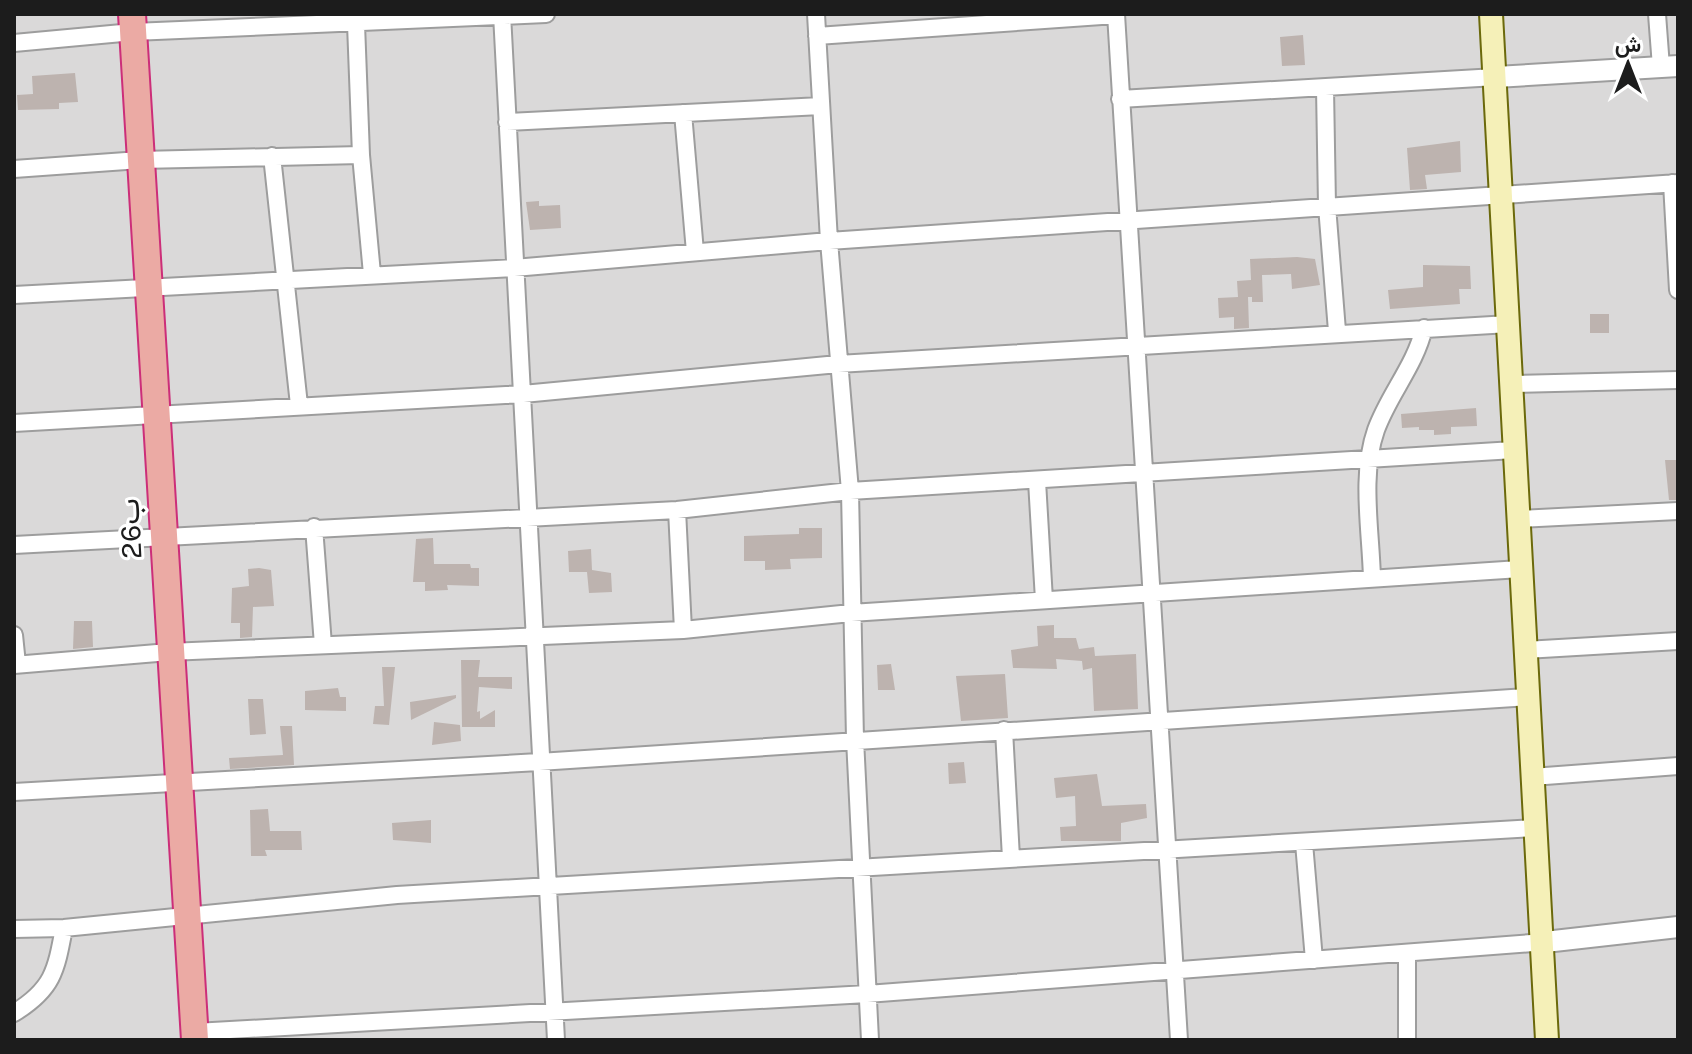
<svg xmlns="http://www.w3.org/2000/svg" width="1692" height="1054" font-family="Karla,Vazirmatn,sans-serif">
<style>
.residential{fill:#dad9d9}
.building{fill:#bdb3af}
.lines{fill:none;stroke-linecap:round;stroke-linejoin:round}
.minor-casing{stroke:#9d9d9d;stroke-width:20}
.tertiary-casing{stroke:#9d9d9d;stroke-width:24}
.secondary-casing{stroke:#6b690b;stroke-width:26}
.trunk-casing{stroke:#cc2e79;stroke-width:30}
.minor{stroke:#fff;stroke-width:16}
.tertiary{stroke:#fff;stroke-width:20}
.secondary{stroke:#f5f0b8;stroke-width:22}
.trunk{stroke:#ebaaa4;stroke-width:26}
.labels{text-anchor:middle;dominant-baseline:central;stroke-width:6;stroke-linejoin:round;paint-order:stroke}
.street-label{font-size:30px;fill:#1c1c1c;stroke:#fff}
</style>
<rect width="100%" height="100%" fill="#ede8e2"/>
<path class="residential" d="M 14,14 L 1678,14 L 1678,1040 L 14,1040 Z"/>
<path class="building" d="M 1303,35 L 1305,65 L 1282,66 L 1280,37 Z
M 75,73 L 78,102 L 59,103 L 59,109 L 18,110 L 17,95 L 33,94 L 32,76 Z
M 1460,141 L 1461,172 L 1425,175 L 1427,189 L 1410,190 L 1407,148 Z
M 539,201 L 539,206 L 560,205 L 561,228 L 530,230 L 526,202 Z
M 1297,257 L 1315,259 L 1320,285 L 1292,289 L 1291,274 L 1262,275 L 1263,302 L 1252,302 L 1252,297 L 1248,297 L 1249,328 L 1234,329 L 1234,317 L 1219,318 L 1218,298 L 1238,297 L 1237,281 L 1251,280 L 1250,259 Z
M 1423,265 L 1470,266 L 1471,289 L 1459,289 L 1460,304 L 1390,309 L 1388,290 L 1423,287 Z
M 1590,314 L 1609,314 L 1609,333 L 1590,333 Z
M 1476,408 L 1477,426 L 1451,427 L 1451,434 L 1434,435 L 1434,430 L 1419,430 L 1419,427 L 1402,428 L 1401,414 Z
M 1665,460 L 1678,460 L 1678,500 L 1669,500 Z
M 799,528 L 822,528 L 822,558 L 790,559 L 791,569 L 765,570 L 765,561 L 744,561 L 744,536 L 799,534 Z
M 433,538 L 434,564 L 470,564 L 471,568 L 479,568 L 479,586 L 447,585 L 448,590 L 425,591 L 425,582 L 413,582 L 416,539 Z
M 591,549 L 592,570 L 611,573 L 612,592 L 589,593 L 587,572 L 569,572 L 568,551 Z
M 259,568 L 271,570 L 274,606 L 253,607 L 252,637 L 240,638 L 240,623 L 231,623 L 232,588 L 249,586 L 248,569 Z
M 74,621 L 92,621 L 93,647 L 73,649 Z
M 1054,625 L 1054,638 L 1076,638 L 1079,649 L 1094,647 L 1095,656 L 1136,654 L 1138,709 L 1094,711 L 1092,668 L 1083,670 L 1082,661 L 1056,659 L 1057,669 L 1013,668 L 1011,650 L 1038,646 L 1037,626 Z
M 461,660 L 480,660 L 478,677 L 512,677 L 512,689 L 479,687 L 477,712 L 480,711 L 480,719 L 495,710 L 495,727 L 462,727 Z
M 891,664 L 895,690 L 878,690 L 877,665 Z
M 382,667 L 395,667 L 389,725 L 373,724 L 375,706 L 384,706 Z
M 1005,674 L 1008,718 L 961,721 L 956,676 Z
M 338,688 L 340,697 L 346,697 L 346,711 L 305,710 L 305,691 Z
M 456,695 L 456,698 L 411,720 L 410,702 Z
M 248,699 L 263,699 L 266,734 L 250,735 Z
M 434,722 L 460,725 L 461,741 L 432,745 Z
M 280,726 L 292,726 L 294,765 L 230,769 L 229,758 L 283,755 Z
M 964,762 L 966,783 L 949,784 L 948,763 Z
M 1097,774 L 1102,806 L 1146,804 L 1147,818 L 1121,823 L 1121,841 L 1061,841 L 1060,827 L 1076,826 L 1075,796 L 1056,798 L 1054,778 Z
M 268,809 L 270,831 L 301,831 L 302,850 L 265,850 L 267,856 L 251,856 L 250,810 Z
M 431,820 L 431,843 L 393,840 L 392,823 Z"/>
<g class="lines">
<g class="minor-casing">
<path id="minor" d="M 502,14 L 556,1040
M 816,14 L 829,241 L 850,491 L 855,739 L 870,1040
M 1116,14 L 1179,1040
M 1657,14 L 1661,67
M 356,24 L 361,155 L 372,274
M 817,36 L 1116,15
M 14,43 L 133,32 L 546,14
M 1325,88 L 1327,206 L 1337,331
M 1120,99 L 1496,77
M 683,113 L 695,252
M 507,122 L 821,106
M 272,156 L 299,405
M 14,169 L 140,160 L 361,155
M 1672,183 L 1678,290
M 14,295 L 514,268 L 829,241 L 1678,183
M 1511,384 L 1678,380
M 14,423 L 523,394 L 838,364 L 1509,324
M 1037,481 L 1044,600
M 677,510 L 683,630
M 1518,519 L 1678,511
M 314,527 L 323,645
M 14,545 L 677,510 L 850,491 L 1514,450
M 1372,579 C 1371,532 1360,475 1376,430 C 1389,394 1415,366 1424,328
M 14,635 L 17,664
M 1525,650 L 1678,641
M 14,665 L 169,652 L 683,630 L 851,613 L 1520,569
M 1004,730 L 1011,858
M 1532,777 L 1678,766
M 14,792 L 539,762 L 1528,697
M 1304,843 L 1314,960
M 14,929 L 64,928 L 397,895 L 1534,828
M 1407,955 L 1407,1040
M 14,1013 C 53,989 56,971 64,928
M 195,1032 L 867,994 L 1545,942"/>
</g>
<g class="tertiary-casing">
<path id="tertiary" d="M 1496,77 L 1678,66
M 1545,942 L 1678,927"/>
</g>
<g class="secondary-casing">
<path id="secondary" d="M 1491,14 L 1547,1040"/>
</g>
<g class="trunk-casing">
<path id="trunk" d="M 132,14 L 195,1040"/>
</g>
<use href="#minor" class="minor"/>
<use href="#tertiary" class="tertiary"/>
<use href="#secondary" class="secondary"/>
<use href="#trunk" class="trunk"/>
</g>
<g class="labels">
<g class="street-label">
<text transform="translate(130 529) rotate(-93)">26ب</text>
</g>
</g>
<rect width="1692" height="1054" fill="none" stroke="#1c1c1c" stroke-width="32"/>
<g transform="translate(1628 64)" stroke="#ffffff" stroke-width="6" paint-order="stroke">
<path d="M0-6L14 30L0 20L-14 30Z" fill="#1c1c1c"/>
<text y="-12" font-size="22" font-weight="bold" text-anchor="middle" fill="#1c1c1c">ش</text>
</g>
</svg>
